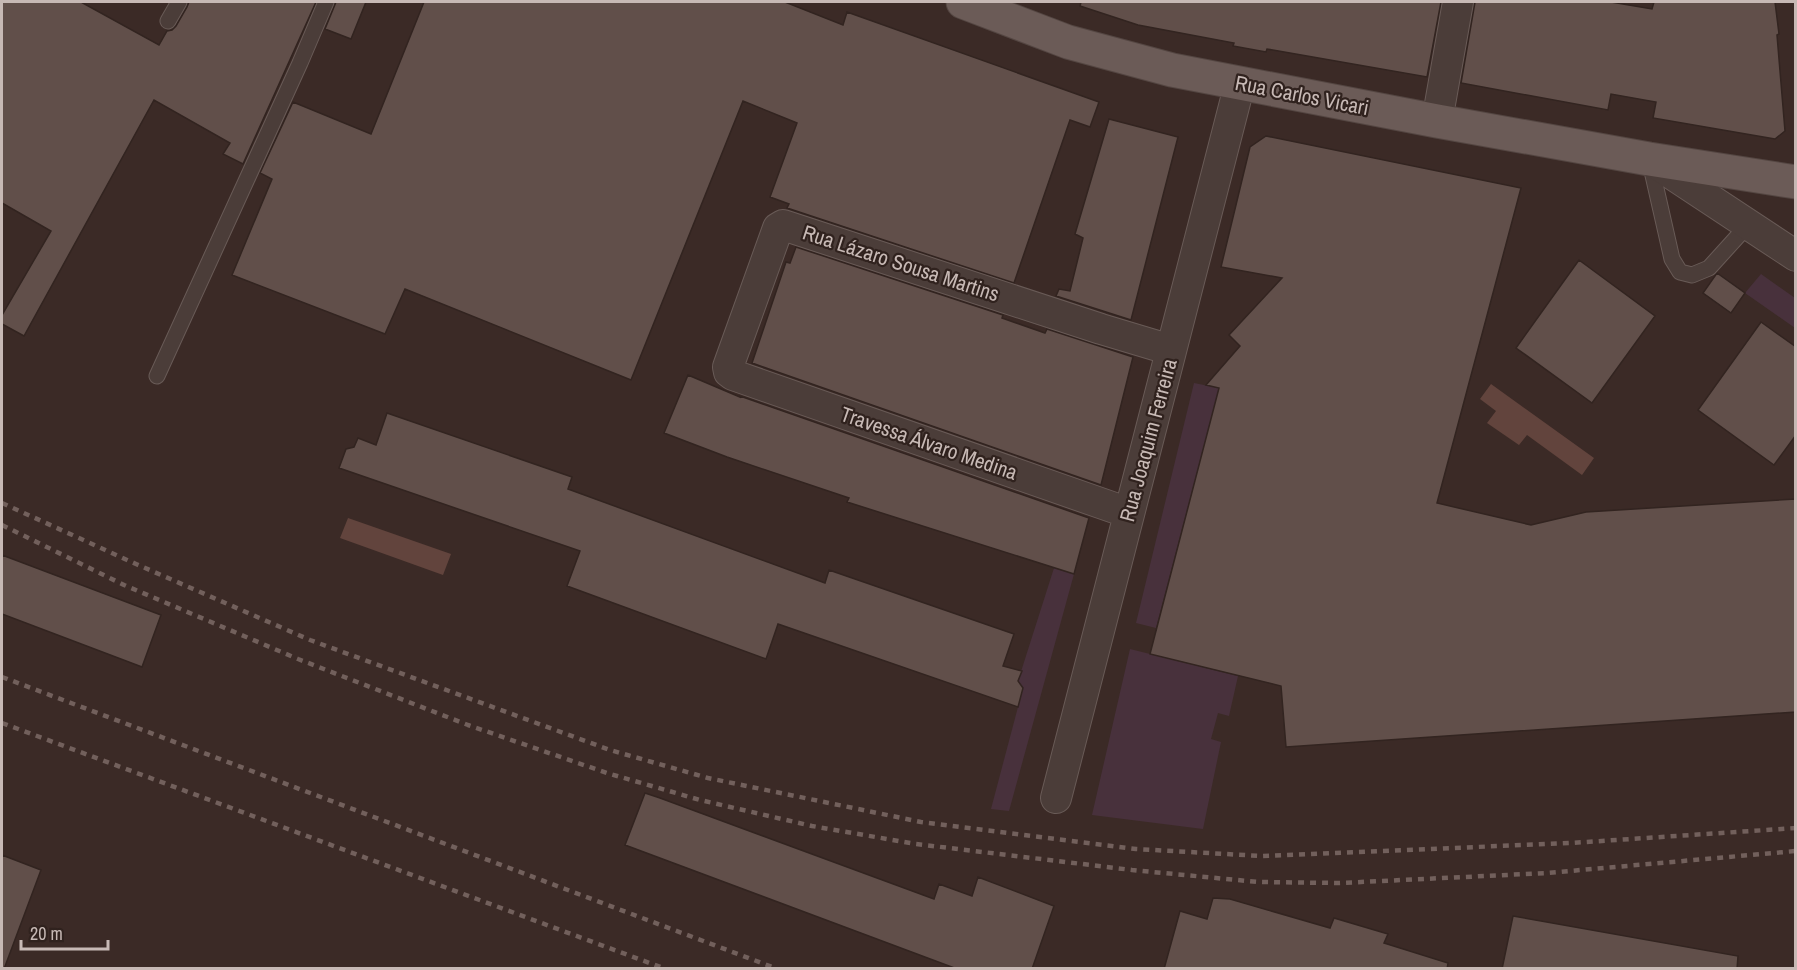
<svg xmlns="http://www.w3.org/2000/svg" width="1797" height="970" font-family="'Archivo Narrow',sans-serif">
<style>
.green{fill:#48313c}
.water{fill:#62443d}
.building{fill:#614f4a;stroke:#322420;stroke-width:1.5}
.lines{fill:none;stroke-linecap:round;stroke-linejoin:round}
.service-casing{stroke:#695b57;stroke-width:17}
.minor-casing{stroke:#695b57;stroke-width:32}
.primary-casing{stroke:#544642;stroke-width:35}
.service{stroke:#4b3d39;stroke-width:15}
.minor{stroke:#4b3d39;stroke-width:30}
.primary{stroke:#6b5b57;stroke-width:33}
.rail{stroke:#72605c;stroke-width:4.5;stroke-dasharray:6 6;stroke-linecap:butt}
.labels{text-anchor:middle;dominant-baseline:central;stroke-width:4.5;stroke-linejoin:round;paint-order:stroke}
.street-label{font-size:21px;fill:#c7b9b5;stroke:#30221e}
</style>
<rect width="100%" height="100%" fill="#3b2a26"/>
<path class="green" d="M 1761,274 L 1795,298 L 1795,328 L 1745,293 Z
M 1194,383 L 1219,388 L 1156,628 L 1136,623 Z
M 1054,568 L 1074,574 L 1009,811 L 991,809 L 1023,688 L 1018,681 Z
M 1130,649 L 1238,676 L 1229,716 L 1218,713 L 1211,739 L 1221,742 L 1203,829 L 1092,815 Z"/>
<path class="water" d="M 1491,384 L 1594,458 L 1582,475 L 1527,435 L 1519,445 L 1487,423 L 1496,411 L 1480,399 Z
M 348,518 L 451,554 L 443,575 L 340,538 Z"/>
<path class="building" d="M 2,2 L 81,2 L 159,45 L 167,31 L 172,30 L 176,26 L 187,7 L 189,2 L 316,2 L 243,164 L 223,154 L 230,143 L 154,100 L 24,336 L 2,324 L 2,315 L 51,231 L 2,203 Z
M 336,2 L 366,2 L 351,39 L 325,29 Z
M 424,2 L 785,2 L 843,25 L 847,12 L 1099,102 L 1090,127 L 1070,120 L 1014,283 L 787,208 L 789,204 L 770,197 L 797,123 L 743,101 L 631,380 L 405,289 L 385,334 L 232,275 L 272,179 L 260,173 L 293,102 L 371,134 Z
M 1081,2 L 1441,2 L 1427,77 L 1267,49 L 1266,52 L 1233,46 L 1234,43 L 1138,25 L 1080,6 Z
M 1475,2 L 1611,2 L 1652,9 L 1654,2 L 1775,2 L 1779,34 L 1777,35 L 1785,131 L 1775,139 L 1653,118 L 1656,102 L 1611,94 L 1608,110 L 1461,83 Z
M 1109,119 L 1178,137 L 1131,320 L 1056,296 L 1059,289 L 1070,291 L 1083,238 L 1075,234 Z
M 1266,136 L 1521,188 L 1437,503 L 1531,525 L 1586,512 L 1796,499 L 1796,712 L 1286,747 L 1281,686 L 1150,654 L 1219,388 L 1206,385 L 1240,346 L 1229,335 L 1282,278 L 1221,267 L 1250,147 Z
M 796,247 L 1003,315 L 1002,318 L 1045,333 L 1047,329 L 1133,357 L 1101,485 L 752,363 L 786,262 L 790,263 Z
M 1579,260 L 1655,316 L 1592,403 L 1516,348 Z
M 1717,273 L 1745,293 L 1731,313 L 1703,293 Z
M 1761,322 L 1796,347 L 1796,435 L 1774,465 L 1698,410 Z
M 688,375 L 740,397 L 740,396 L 1089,518 L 1074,574 L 847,502 L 849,498 L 727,457 L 664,433 Z
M 387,413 L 572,477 L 568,489 L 825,583 L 829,570 L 1014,634 L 1003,666 L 1022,671 L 1018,681 L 1023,688 L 1018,707 L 778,624 L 766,659 L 567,586 L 580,551 L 339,468 L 346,449 L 354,447 L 358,438 L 376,445 Z
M 2,555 L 161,615 L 142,667 L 2,614 Z
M 645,793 L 660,798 L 934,899 L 939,884 L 972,896 L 978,877 L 1054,906 L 1032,969 L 957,969 L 625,845 Z
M 2,855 L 41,870 L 4,969 L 2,969 Z
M 1213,898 L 1230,899 L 1330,928 L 1334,918 L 1388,934 L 1384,943 L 1448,963 L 1447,969 L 1164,969 L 1180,911 L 1207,919 Z
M 1513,916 L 1738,956 L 1737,969 L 1502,969 Z"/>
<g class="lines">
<g class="service-casing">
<path id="service" d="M 168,21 L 179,2
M 1650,162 L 1672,259 L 1680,272 L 1692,275 L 1709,268 L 1748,225
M 157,376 L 300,63 L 326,2"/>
</g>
<g class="minor-casing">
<path id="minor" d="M 1437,121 L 1458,2
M 1649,159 L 1796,256
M 1129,513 L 733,375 L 729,372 L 728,367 L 778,228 L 783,225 L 1101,329 L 1171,350
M 1056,798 L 1240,83"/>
</g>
<g class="primary-casing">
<path id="primary" d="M 963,2 L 1068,42 L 1172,70 L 1437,121 L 1649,159 L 1796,182"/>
</g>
<use href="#service" class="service"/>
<use href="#minor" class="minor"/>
<use href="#primary" class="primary"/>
<path class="rail" d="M 2,503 L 136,564 L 310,640 L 610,750 L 708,778 L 921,822 L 1136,849 L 1262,856 L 1571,843 L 1796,828
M 2,525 L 124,585 L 298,659 L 468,725 L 607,773 L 700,800 L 812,826 L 916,844 L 1132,870 L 1258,882 L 1340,883 L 1547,873 L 1796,851
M 2,677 L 775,968
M 2,723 L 663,968"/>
</g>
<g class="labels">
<g class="street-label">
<text transform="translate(1302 95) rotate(11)">Rua Carlos Vicari</text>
<text transform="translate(901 263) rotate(18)">Rua Lázaro Sousa Martins</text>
<text transform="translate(1148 440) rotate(-75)">Rua Joaquim Ferreira</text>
<text transform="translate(929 443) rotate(19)">Travessa Álvaro Medina</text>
</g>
</g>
<rect width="1797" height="970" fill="none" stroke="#c7b9b5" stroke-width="6"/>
<path d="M21 940v9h87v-9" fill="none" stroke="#c7b9b5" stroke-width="3"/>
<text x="30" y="940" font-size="18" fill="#c7b9b5" stroke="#30221e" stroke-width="4.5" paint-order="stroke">20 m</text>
</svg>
